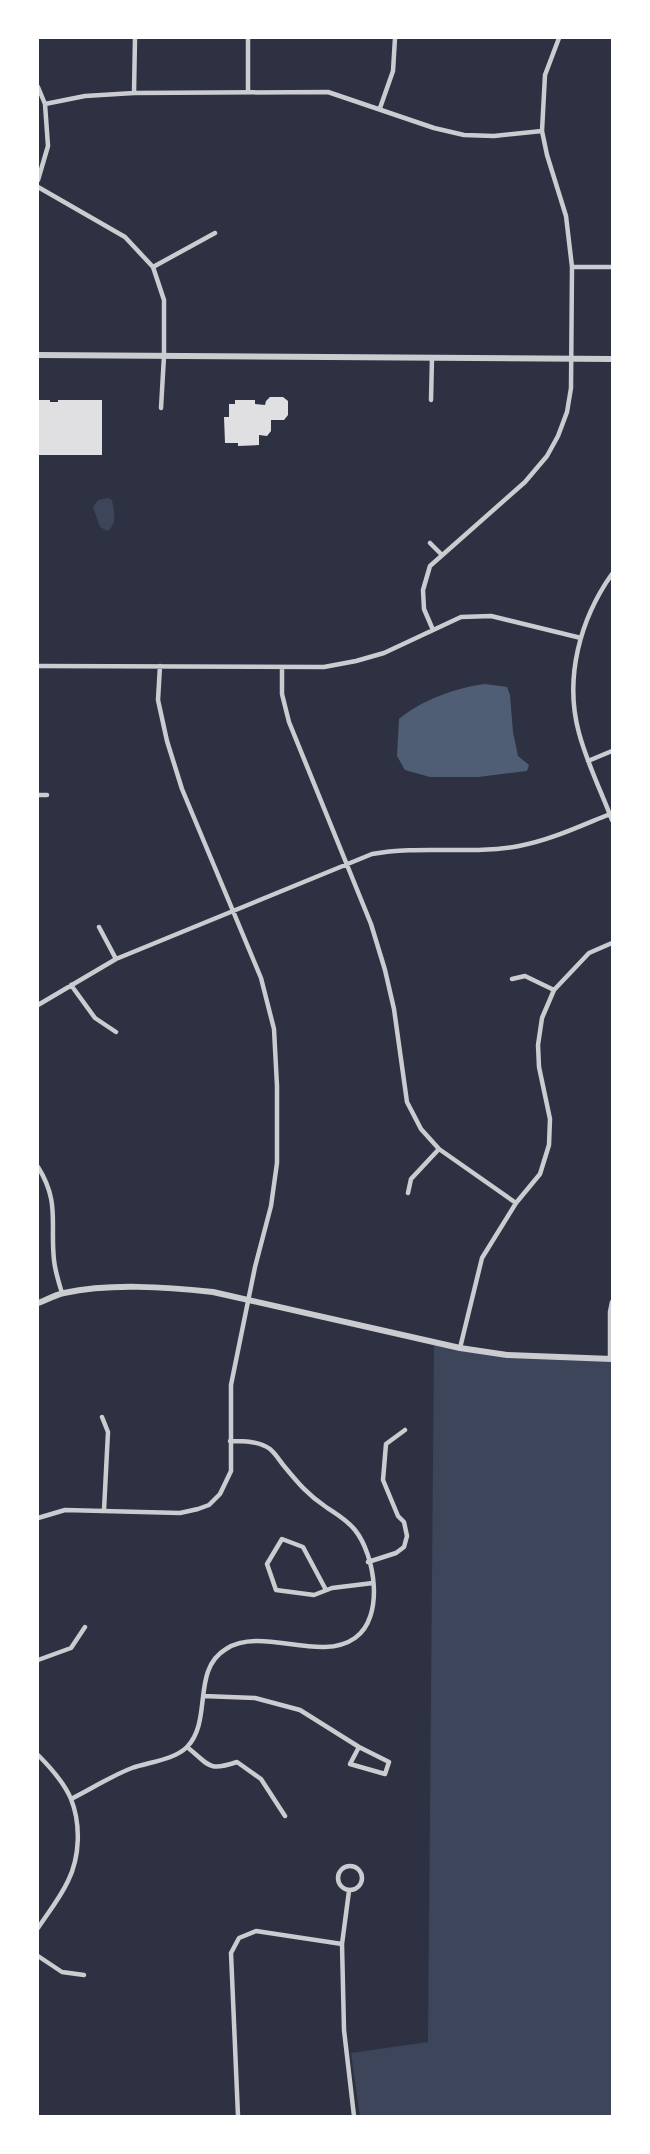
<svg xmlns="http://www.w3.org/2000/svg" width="650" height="2154" font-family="'Alegreya Sans',sans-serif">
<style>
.green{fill:#3c4559}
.water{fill:#4f5d75}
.building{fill:#e0e0e3}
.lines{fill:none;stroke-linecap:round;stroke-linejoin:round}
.minor{stroke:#caccd0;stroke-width:4.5}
.tertiary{stroke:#caccd0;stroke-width:6}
</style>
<rect width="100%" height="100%" fill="#2d3142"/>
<path class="green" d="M 108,498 L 112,500 C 114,511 118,525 107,531 L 100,527 L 93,507 L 98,500 Z
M 434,1342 L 507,1355 L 612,1359 L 612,2116 L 360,2116 L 351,2053 L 428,2042 Z"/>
<path class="water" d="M 485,684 L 507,687 L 510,695 L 513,732 L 518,756 L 529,765 L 527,771 L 478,777 L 430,777 L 405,770 L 397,756 L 399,719 C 422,700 455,688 485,684 Z"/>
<path class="building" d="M 270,397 L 283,397 L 288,401 L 288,415 L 284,420 L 271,420 L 271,431 L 267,436 L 259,435 L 259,445 L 238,446 L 238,443 L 225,443 L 224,417 L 229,417 L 229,404 L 235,404 L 235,400 L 255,400 L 255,404 L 265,405 L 266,401 Z
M 38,400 L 50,400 L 50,402 L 58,402 L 58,400 L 102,400 L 102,455 L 38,455 Z"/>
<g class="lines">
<path class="minor" d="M 38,87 L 45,104 L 48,146 L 38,180
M 248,92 L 248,38
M 134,93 L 135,38
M 45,104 L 85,96 L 134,93 L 328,92 L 434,128 L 464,135 L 494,136 L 542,131
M 380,108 L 393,71 L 395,38
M 38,187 L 125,237 L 153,267 L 164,300 L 164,356 L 161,408
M 153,267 L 215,233
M 572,267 L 612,267
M 431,400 L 432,358
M 430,543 L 442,555
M 612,574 C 580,619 564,678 579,733 C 587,763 601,791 612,820
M 433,630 L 424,609 L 423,590 L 430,566 L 525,482 L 547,456 L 558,436 L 567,412 L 571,388 L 572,267 L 566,216 L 547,155 L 542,131 L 545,75 L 559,38
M 38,666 L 324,667 L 356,661 L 384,653 L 461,617 L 491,616 L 581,638
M 282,667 L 282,694 L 289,722 L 371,924 L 385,970 L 394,1009 L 407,1102 L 421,1129 L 439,1149 L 516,1203
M 588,761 L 612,751
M 38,795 L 47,795
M 99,927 L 116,959
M 512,979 L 525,976 L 554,990
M 71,985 L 95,1018 L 116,1032
M 38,1005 L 116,959 L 372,854 C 421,845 471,855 519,846 C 551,840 580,826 610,814
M 38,1167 C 60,1202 50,1223 54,1260 C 55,1271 59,1283 62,1293
M 408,1193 L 411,1179 L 439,1149
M 460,1348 L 482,1258 L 516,1203 L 540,1174 L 549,1145 L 550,1119 L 539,1067 L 538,1045 L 542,1018 L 554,990 L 589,953 L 612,943
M 610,1359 L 610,1312 L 612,1302
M 102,1417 L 108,1432 L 104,1510
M 38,1518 L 65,1510 L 180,1513 L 198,1509 L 209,1505 L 220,1494 L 231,1471 L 231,1385 L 255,1267 L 271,1206 L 277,1163 L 277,1086 L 274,1029 L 261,978 L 182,789 L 167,741 L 158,700 L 160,666
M 368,1562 L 396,1553 L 404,1547 L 407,1536 L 404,1522 L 398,1516 L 383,1480 L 386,1444 L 405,1430
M 326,1590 L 303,1547 L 282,1539 L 267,1564 L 276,1590 L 314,1595 L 332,1588 L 373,1583
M 38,1660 L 71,1648 L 85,1627
M 203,1696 L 255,1698 L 300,1710 L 359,1747 L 389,1762 L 385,1774 L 350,1764 L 359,1747
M 187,1747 C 210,1765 207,1772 237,1762 L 261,1779 L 285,1816
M 38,1755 C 50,1767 64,1782 71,1799 C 81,1824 80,1857 68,1881 C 60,1898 48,1913 38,1928
M 71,1799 C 91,1789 111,1776 132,1768 C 149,1762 174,1760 187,1747 C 213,1720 191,1670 226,1649 C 262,1626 320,1663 355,1638 C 385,1617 375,1555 355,1530 C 347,1520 336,1514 326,1507 C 308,1495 298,1483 284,1466 C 280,1461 275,1453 270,1449 C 259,1441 243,1441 230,1441
M338 1878a12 12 0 1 1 24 0a12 12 0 1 1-24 0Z
M 349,1891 L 342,1944 L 344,2030 L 354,2116
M 38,1956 L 62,1972 L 84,1975
M 238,2116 L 231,1953 L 239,1938 L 256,1931 L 342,1944"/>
<path class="tertiary" d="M 38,355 L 612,359
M 38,1303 C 46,1300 55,1295 64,1293 C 110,1283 166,1287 213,1292 L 460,1348 L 507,1355 L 612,1359"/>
</g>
<rect width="650" height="2154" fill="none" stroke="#ffffff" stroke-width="78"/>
</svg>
